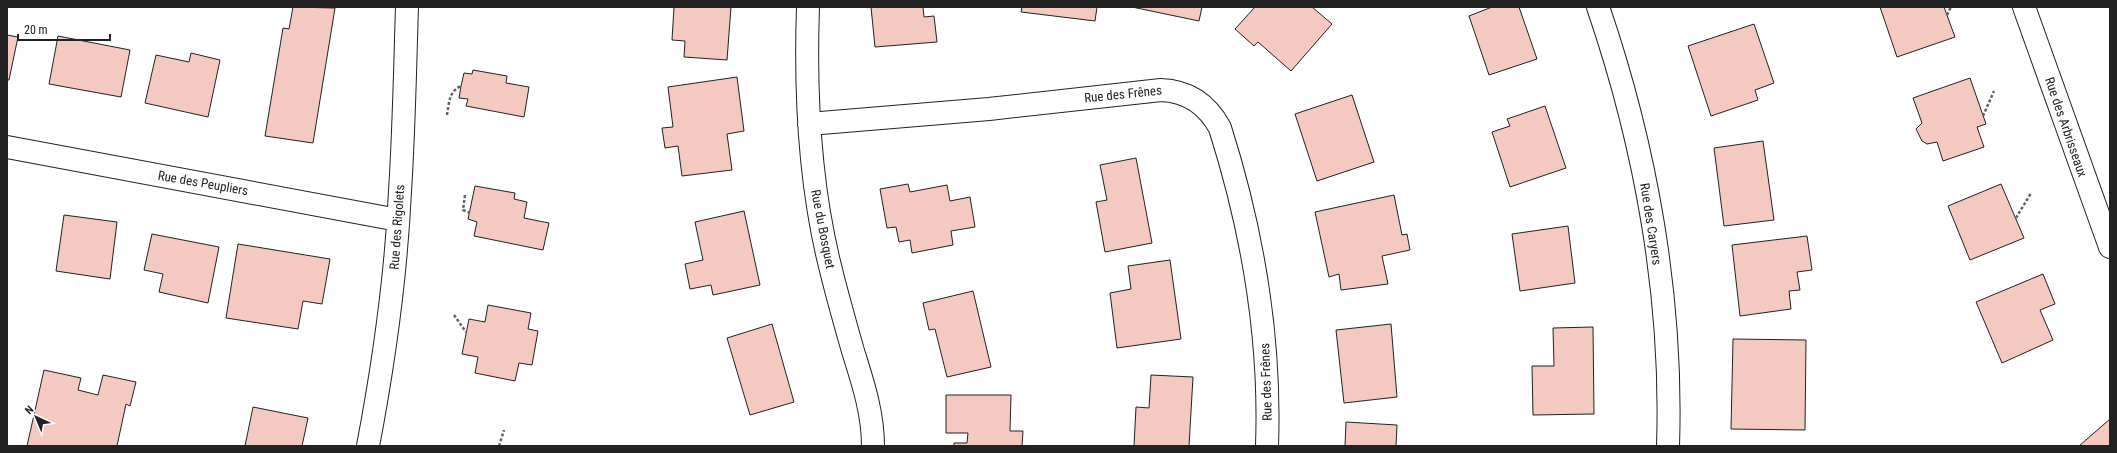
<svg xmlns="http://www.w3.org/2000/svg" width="2117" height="453" font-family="'Roboto Condensed',sans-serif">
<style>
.building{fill:#f3c9c0;stroke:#222}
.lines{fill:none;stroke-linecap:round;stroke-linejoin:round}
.minor-casing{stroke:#222;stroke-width:24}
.path{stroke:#646464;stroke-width:2.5;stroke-dasharray:3 2;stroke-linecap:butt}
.minor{stroke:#fff;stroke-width:22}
.labels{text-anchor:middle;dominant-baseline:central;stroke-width:3;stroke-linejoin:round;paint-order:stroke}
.street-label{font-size:13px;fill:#222;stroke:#fff}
</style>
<rect width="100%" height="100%" fill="#fff"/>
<path class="building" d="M 293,7 L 335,8 L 313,143 L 265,136 L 283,28 L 289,29 Z
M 674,7 L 731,7 L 727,60 L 684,57 L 685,41 L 672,40 Z
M 871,7 L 923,7 L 924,17 L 934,16 L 937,42 L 875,47 Z
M 1022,7 L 1097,7 L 1095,21 L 1021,12 Z
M 1132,7 L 1202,7 L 1199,21 Z
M 1255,7 L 1312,7 L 1332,24 L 1291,71 L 1258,42 L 1254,46 L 1235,29 Z
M 1492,7 L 1519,7 L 1537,59 L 1489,75 L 1469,16 Z
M 1880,7 L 1944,7 L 1955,37 L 1897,57 Z
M 1754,24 L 1774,83 L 1755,90 L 1758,100 L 1711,116 L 1688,46 Z
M 7,35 L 18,37 L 9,80 L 7,80 Z
M 58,36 L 130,50 L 121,97 L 49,84 Z
M 191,53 L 220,60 L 208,117 L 145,103 L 156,55 L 189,62 Z
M 473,70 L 507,76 L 506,83 L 529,87 L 524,117 L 466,106 L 468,99 L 459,98 L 461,86 L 464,73 L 472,74 Z
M 737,77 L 744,131 L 727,134 L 732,170 L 682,176 L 678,146 L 665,148 L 662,128 L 673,127 L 668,87 Z
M 1970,78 L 1986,124 L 1977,127 L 1984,147 L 1943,161 L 1937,142 L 1927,144 L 1922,141 L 1916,129 L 1922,123 L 1913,98 Z
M 1352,95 L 1374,162 L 1317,181 L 1295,114 Z
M 1545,106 L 1566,168 L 1510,187 L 1492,132 L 1510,126 L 1507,119 Z
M 1763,141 L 1774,220 L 1724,226 L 1714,148 Z
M 1136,158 L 1152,243 L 1105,252 L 1096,202 L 1107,200 L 1100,165 Z
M 908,184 L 910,192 L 947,185 L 950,201 L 970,197 L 975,227 L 951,231 L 953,245 L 912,253 L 910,240 L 899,242 L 896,227 L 887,228 L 880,189 Z
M 2001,184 L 2024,238 L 1970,260 L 1948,206 Z
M 475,186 L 515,193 L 514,199 L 527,202 L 524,218 L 549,223 L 543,250 L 474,236 L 477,222 L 468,219 Z
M 1394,195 L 1402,235 L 1407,234 L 1410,250 L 1382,256 L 1388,284 L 1341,290 L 1339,274 L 1329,277 L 1315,212 Z
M 744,211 L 760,285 L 713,295 L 711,285 L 690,289 L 685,264 L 703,260 L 695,222 Z
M 64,215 L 117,222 L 110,279 L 56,271 Z
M 1568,226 L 1575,283 L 1520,291 L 1512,234 Z
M 152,234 L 219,247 L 208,303 L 159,292 L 163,274 L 144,270 Z
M 1807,236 L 1812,270 L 1797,272 L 1800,290 L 1789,291 L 1791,309 L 1740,316 L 1732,245 Z
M 238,244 L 330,259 L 322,304 L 303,301 L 298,329 L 226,318 Z
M 1170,260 L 1181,339 L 1117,348 L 1110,293 L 1131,289 L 1128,266 Z
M 2043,274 L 2055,304 L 2040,310 L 2053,340 L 2002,363 L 1976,302 Z
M 973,291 L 991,367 L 947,377 L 935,329 L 929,330 L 923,303 Z
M 488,305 L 531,313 L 528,329 L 538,331 L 532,365 L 519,363 L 515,381 L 475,373 L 478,357 L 462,354 L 469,319 L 485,322 Z
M 772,324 L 794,402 L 750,415 L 727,338 Z
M 1391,324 L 1397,397 L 1344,403 L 1336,330 Z
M 1593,327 L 1594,414 L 1533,415 L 1532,366 L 1554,366 L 1553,328 Z
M 1733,339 L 1806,340 L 1805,430 L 1731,429 Z
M 44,370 L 81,378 L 78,390 L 98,395 L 103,375 L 136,382 L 130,406 L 126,404 L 117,446 L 27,446 Z
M 1151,375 L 1193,377 L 1189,446 L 1134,446 L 1136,407 L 1149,408 Z
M 946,395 L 1011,395 L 1010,431 L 1023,431 L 1022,446 L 954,446 L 954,443 L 967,443 L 968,433 L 946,433 Z
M 253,407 L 308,418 L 302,446 L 245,446 Z
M 2110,419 L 2110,446 L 2079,446 Z
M 1346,422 L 1397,425 L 1396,446 L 1345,446 Z"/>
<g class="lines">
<g class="minor-casing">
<path id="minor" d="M 808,7 C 805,93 809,182 830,266 C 837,295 845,323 853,351 C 863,383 873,413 873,446
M 1598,7 C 1646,147 1673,298 1668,446
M 2024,7 L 2110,247
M 809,124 L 989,109 L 1161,90 C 1188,91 1207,104 1220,128 C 1253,232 1271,336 1267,446
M 7,147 L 398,220
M 368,446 C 384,362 396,277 400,191 C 404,130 405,68 407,7"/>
</g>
<path class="path" d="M 1947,15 L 1951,7
M 447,115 C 449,103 449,91 461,86
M 1983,116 L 1994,91
M 465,195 L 463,210 L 470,213
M 2016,218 L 2031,193
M 454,315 L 466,332
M 499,446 L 504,430"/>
<use href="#minor" class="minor"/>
</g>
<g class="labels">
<g class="street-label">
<text transform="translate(1123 94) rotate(-6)">Rue des Frênes</text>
<text transform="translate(2066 127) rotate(71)">Rue des Arbrisseaux</text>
<text transform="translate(203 183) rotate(10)">Rue des Peupliers</text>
<text transform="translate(1651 224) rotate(81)">Rue des Caryers</text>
<text transform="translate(397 227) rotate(-86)">Rue des Rigolets</text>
<text transform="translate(823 229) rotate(79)">Rue du Bosquet</text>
<text transform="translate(1266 382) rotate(-92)">Rue des Frênes</text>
</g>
</g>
<rect width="2117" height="453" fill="none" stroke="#222222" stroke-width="16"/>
<g transform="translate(36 417) rotate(316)" stroke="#ffffff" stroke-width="3" paint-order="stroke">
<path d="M0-3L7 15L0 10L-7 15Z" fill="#222222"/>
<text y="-6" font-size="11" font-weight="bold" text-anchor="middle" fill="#222222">N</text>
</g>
<path d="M18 34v6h92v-6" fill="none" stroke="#222222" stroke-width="2"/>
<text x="24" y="34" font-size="12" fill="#222222" stroke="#ffffff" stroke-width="3" paint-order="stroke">20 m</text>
</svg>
